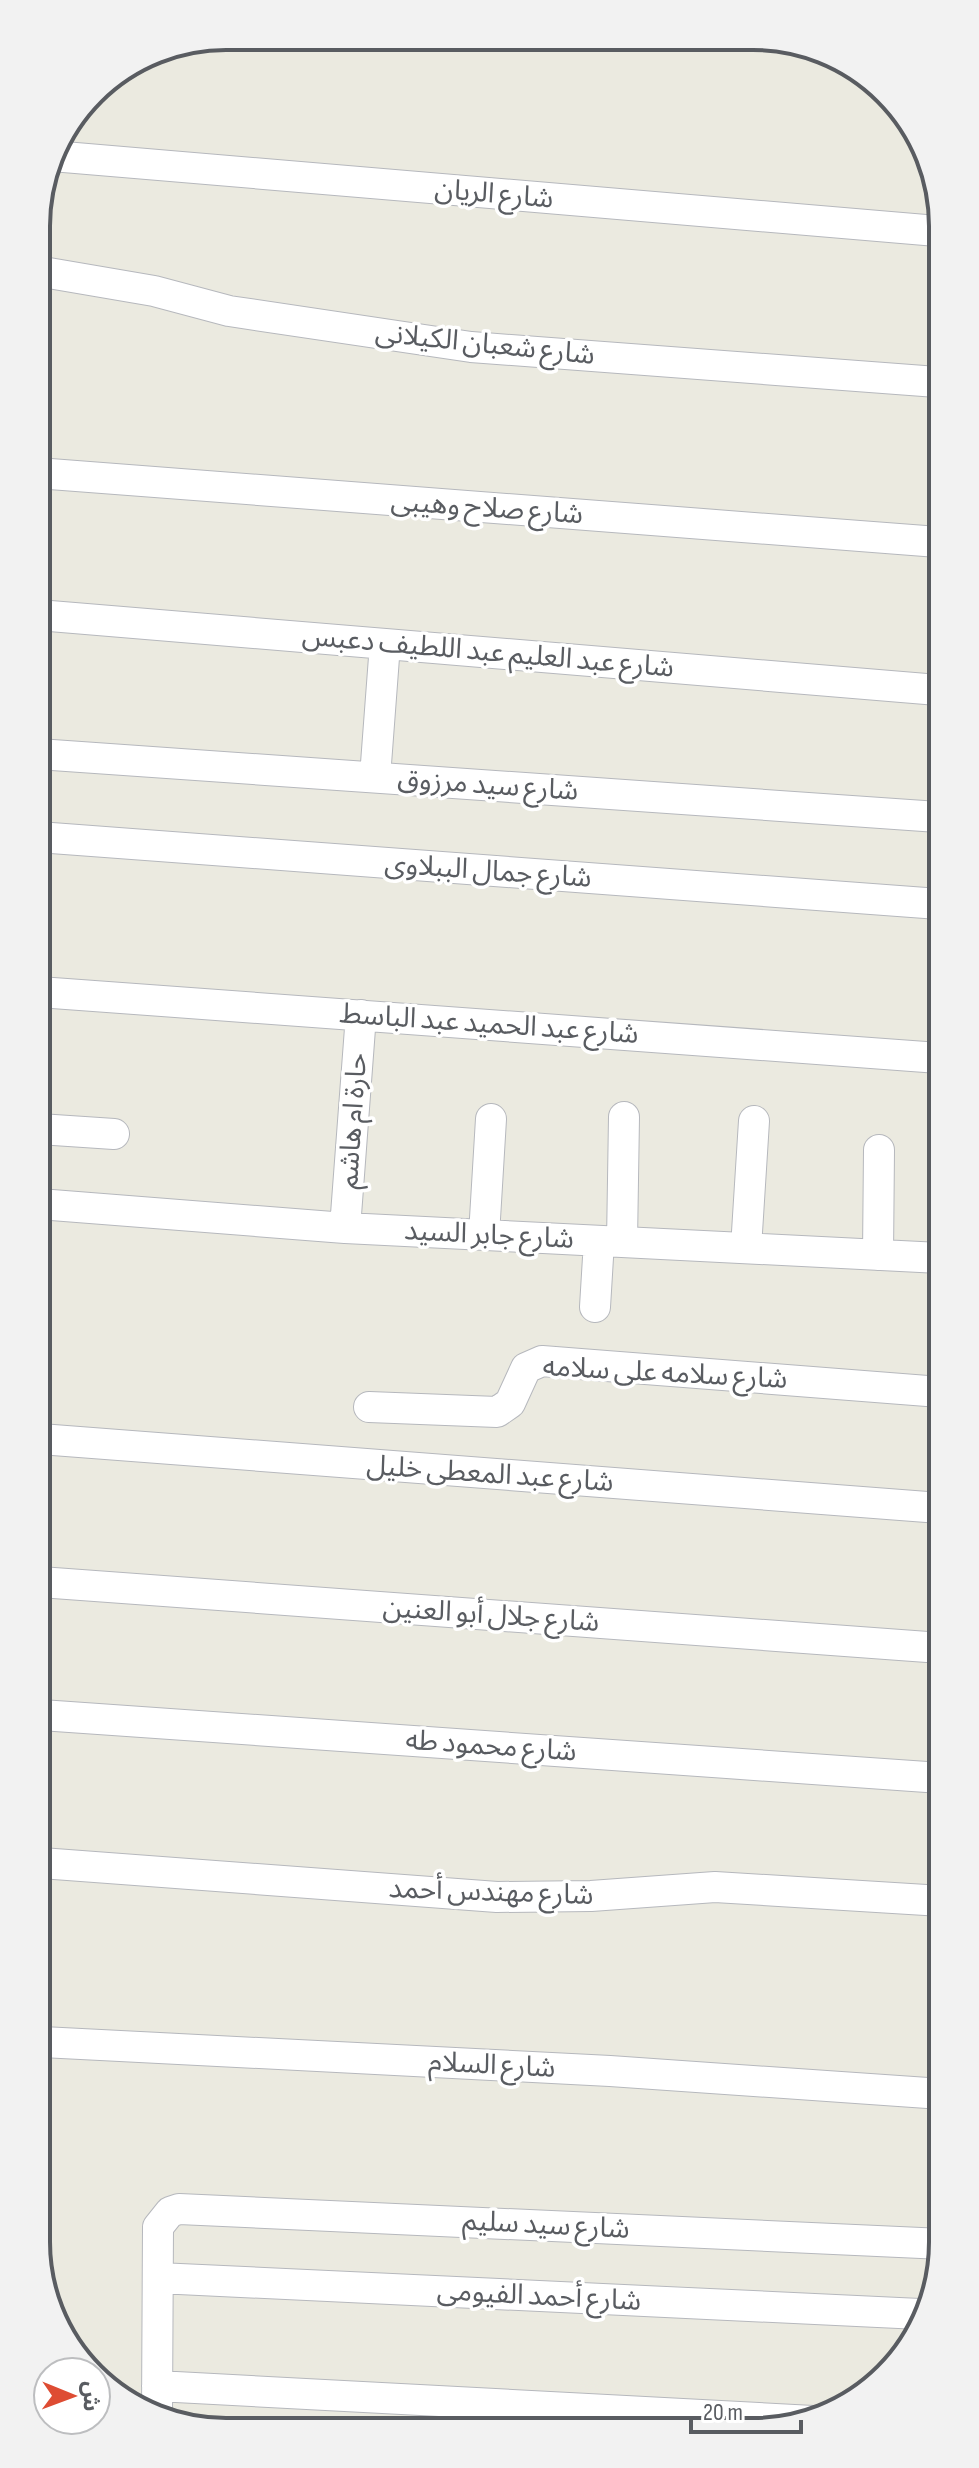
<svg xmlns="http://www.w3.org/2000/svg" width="979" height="2468" font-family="'Sofia Sans Condensed','Noto Sans Arabic',sans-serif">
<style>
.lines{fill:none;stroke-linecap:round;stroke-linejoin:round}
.street-casing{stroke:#b6b8bd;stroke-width:32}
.street{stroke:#fff;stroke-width:30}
.labels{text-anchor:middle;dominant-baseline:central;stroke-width:7;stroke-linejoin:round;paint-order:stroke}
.street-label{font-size:28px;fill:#595c61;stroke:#fff}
.rim{fill:none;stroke:#595c61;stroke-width:4}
</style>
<rect width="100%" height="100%" fill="#ebeae0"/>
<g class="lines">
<g class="street-casing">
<path id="street" d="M 52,156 L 937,231
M 37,271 L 154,291 L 229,311 L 471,347 L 937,382
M 37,473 L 938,542
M 38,615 L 938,690
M 38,754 L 938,817
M 375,777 L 385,644
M 38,837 L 939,904
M 39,992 L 939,1058
M 39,1129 L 114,1134
M 39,1204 L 345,1228 L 940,1258
M 345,1228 L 361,1015
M 484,1235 L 491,1119
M 622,1242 L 624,1117
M 746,1248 L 754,1121
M 878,1255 L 879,1150
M 595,1307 L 599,1241
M 369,1407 L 497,1412 L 510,1403 L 526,1368 L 542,1361 L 940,1392
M 40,1439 L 940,1508
M 40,1582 L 941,1648
M 41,1715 L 941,1778
M 41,1863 L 497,1897 L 591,1896 L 715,1887 L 942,1901
M 42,2042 L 610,2071 L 942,2094
M 158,2278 L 920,2314
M 157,2386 L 813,2421
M 157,2413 L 158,2227 L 170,2212 L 179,2209 L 943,2244"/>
</g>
<use href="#street" class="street"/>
</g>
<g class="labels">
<g class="street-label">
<text transform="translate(494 194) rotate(5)">شارع الريان</text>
<text transform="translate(485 344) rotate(6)">شارع شعبان الكيلانى</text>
<text transform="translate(487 508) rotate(4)">شارع صلاح وهيبى</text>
<text transform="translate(488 652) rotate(5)">شارع عبد العليم عبد اللطيف دعبس</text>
<text transform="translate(488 785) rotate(4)">شارع سيد مرزوق</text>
<text transform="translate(488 871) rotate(4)">شارع جمال الببلاوى</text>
<text transform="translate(489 1024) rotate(4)">شارع عبد الحميد عبد الباسط</text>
<text transform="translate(353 1121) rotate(-86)">حارة ام هاشم</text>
<text transform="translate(489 1235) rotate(3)">شارع جابر السيد</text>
<text transform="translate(665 1373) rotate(3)">شارع سلامه على سلامه</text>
<text transform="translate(490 1474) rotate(4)">شارع عبد المعطى خليل</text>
<text transform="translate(491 1615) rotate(4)">شارع جلال أبو العنين</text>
<text transform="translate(491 1746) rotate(4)">شارع محمود طه</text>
<text transform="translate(491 1892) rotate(2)">شارع مهندس أحمد</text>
<text transform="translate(492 2065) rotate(3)">شارع السلام</text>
<text transform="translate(546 2225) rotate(3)">شارع سيد سليم</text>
<text transform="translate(539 2296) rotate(3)">شارع أحمد الفيومى</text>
</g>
</g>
<path d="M0 0H979V2468H0ZM226 50H753A176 176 0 0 1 929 226V2242A176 176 0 0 1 753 2418H226A176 176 0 0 1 50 2242V226A176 176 0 0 1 226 50Z" fill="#f2f2f2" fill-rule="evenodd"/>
<path class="rim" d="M226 50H753A176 176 0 0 1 929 226V2242A176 176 0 0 1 753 2418H226A176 176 0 0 1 50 2242V226A176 176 0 0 1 226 50Z"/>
<g transform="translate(72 2396) rotate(91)"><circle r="38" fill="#ffffff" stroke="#bdbec0" stroke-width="2"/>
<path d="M0-6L14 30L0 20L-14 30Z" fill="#de4c33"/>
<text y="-12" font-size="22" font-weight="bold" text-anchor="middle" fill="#595c61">ش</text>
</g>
<path d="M691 2420v12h110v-12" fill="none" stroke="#595c61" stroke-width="4"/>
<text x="703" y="2420" font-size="24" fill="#595c61" stroke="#ffffff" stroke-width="6" paint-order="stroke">20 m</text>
</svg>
